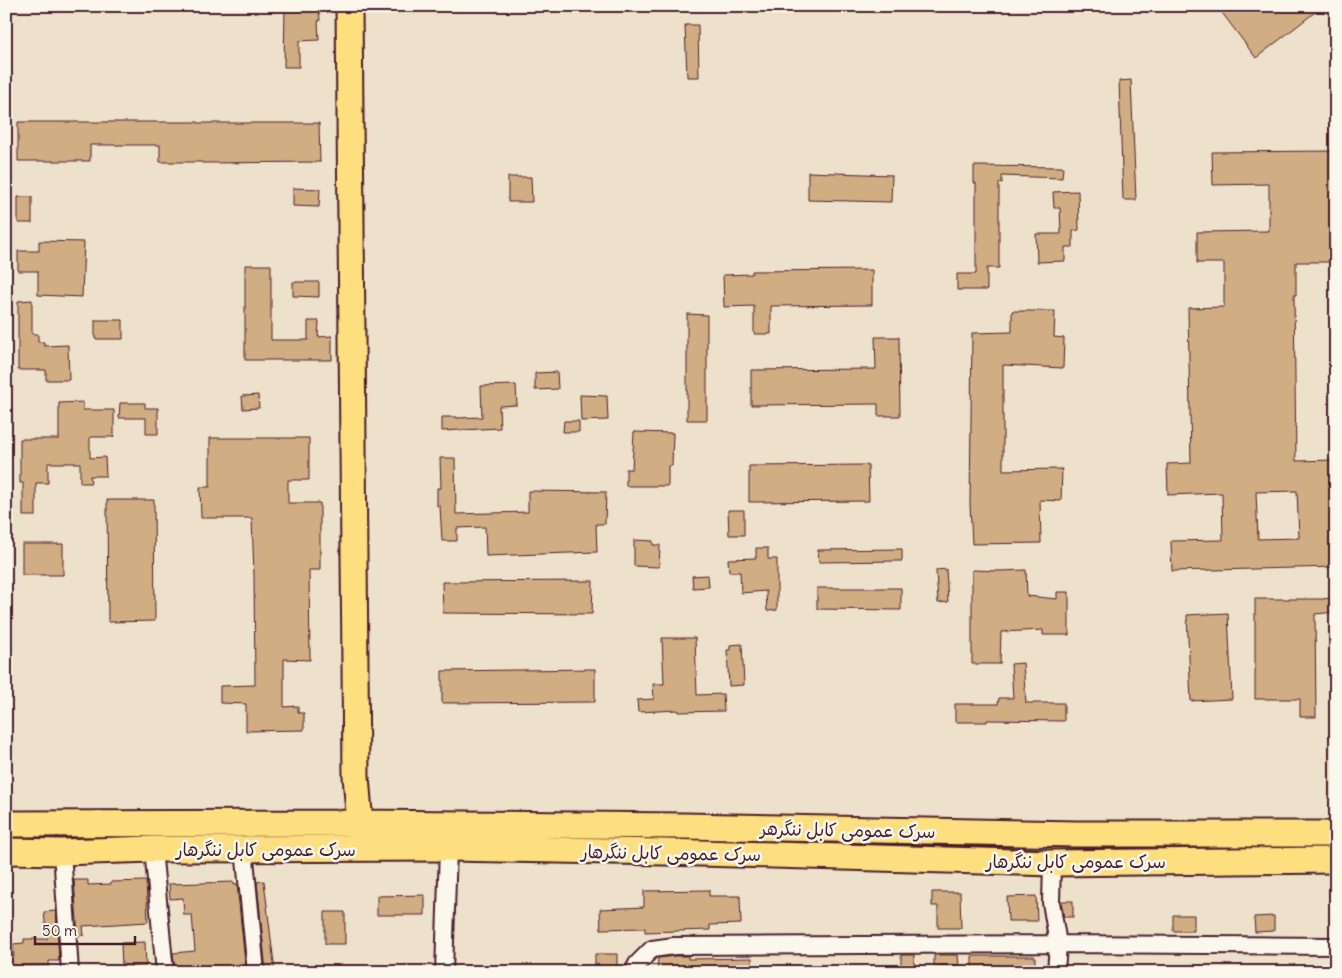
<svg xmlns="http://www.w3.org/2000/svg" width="1342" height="978" font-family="Delius,'Playpen Sans Arabic',sans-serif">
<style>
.building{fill:#d1ad83;stroke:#4a1f2b;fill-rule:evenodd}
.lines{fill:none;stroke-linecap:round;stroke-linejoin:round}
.minor-casing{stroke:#4a1f2b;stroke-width:20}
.highway-casing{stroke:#4a1f2b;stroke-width:29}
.minor{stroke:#fbf7ec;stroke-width:16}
.highway{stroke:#fddf80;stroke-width:25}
.labels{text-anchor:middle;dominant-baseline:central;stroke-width:5;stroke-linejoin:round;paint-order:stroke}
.street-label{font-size:18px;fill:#4a1f2b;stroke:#fbf7ec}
</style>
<rect width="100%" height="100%" fill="#eee1cc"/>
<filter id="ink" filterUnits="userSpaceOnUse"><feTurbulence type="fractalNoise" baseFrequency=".02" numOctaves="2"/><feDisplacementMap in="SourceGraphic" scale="10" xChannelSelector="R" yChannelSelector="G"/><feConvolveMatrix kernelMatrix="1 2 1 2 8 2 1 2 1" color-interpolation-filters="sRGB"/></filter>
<g filter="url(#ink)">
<path class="building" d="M 285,6 L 319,6 L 320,21 L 318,21 L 319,40 L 299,41 L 299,67 L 284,67 Z
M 1217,6 L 1323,6 L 1256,58 Z
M 685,25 L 698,25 L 699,77 L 687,77 Z
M 1131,80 L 1136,200 L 1123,200 L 1119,81 Z
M 18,122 L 198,122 L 198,123 L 319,123 L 320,162 L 202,163 L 202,162 L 160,162 L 160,145 L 90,145 L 90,161 L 18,161 Z
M 1336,151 L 1336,262 L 1296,262 L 1296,295 L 1294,295 L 1296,461 L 1336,460 L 1336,490 L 1331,491 L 1333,537 L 1336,537 L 1336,567 L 1172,571 L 1171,541 L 1223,540 L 1222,493 L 1168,495 L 1167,464 L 1191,463 L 1188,308 L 1224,307 L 1224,263 L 1197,263 L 1197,232 L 1269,231 L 1269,184 L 1213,185 L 1212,152 ZM 1297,491 L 1299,538 L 1258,539 L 1256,492 Z
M 974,166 L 1063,167 L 1062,178 L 1002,176 L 1002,183 L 999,183 L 999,268 L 987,268 L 987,290 L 957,290 L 957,274 L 976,274 L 976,183 L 974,183 Z
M 808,172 L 892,175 L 891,202 L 808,200 Z
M 508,177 L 531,177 L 532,202 L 508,202 Z
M 293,188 L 320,189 L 319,207 L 293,206 Z
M 1078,191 L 1079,230 L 1073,231 L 1073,247 L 1065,247 L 1065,261 L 1037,262 L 1036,234 L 1061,234 L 1060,208 L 1054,208 L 1053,192 Z
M 18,197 L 32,197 L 32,223 L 18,223 Z
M 39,241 L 84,242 L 82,297 L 38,295 L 38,271 L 18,271 L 18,251 L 39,251 Z
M 245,265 L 271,265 L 271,340 L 308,340 L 308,321 L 319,321 L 318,337 L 332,336 L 332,360 L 245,360 Z
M 872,270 L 872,305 L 771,306 L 771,334 L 754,334 L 754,306 L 724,307 L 723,275 L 752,274 L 752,271 Z
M 293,282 L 319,282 L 319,297 L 293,296 Z
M 32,300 L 32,334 L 38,334 L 38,342 L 44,342 L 44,346 L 68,345 L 69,380 L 46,380 L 46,370 L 18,370 L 18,301 Z
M 1012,311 L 1055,311 L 1054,337 L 1064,338 L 1063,368 L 1003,365 L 1003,470 L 1062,469 L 1061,501 L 1040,500 L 1041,543 L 972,544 L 970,504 L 972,333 L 1012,332 Z
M 687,314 L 707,315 L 707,420 L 687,420 Z
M 95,320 L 123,320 L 123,339 L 95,339 Z
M 875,337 L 899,337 L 900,416 L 878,416 L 878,404 L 751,405 L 751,370 L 876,369 Z
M 557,372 L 558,389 L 535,390 L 535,373 Z
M 516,385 L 517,405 L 499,406 L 500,428 L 442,431 L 442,417 L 457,417 L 457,418 L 482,417 L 481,386 Z
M 258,395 L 259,408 L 243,409 L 242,396 Z
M 580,395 L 607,396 L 608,420 L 581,421 Z
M 83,402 L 83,410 L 114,410 L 114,437 L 90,437 L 90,458 L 105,457 L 106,476 L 90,476 L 91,483 L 80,483 L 80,463 L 48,463 L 48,483 L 36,483 L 36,516 L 23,516 L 23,483 L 20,483 L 20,439 L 59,439 L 59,403 Z
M 120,403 L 145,403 L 145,408 L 158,408 L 158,434 L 146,434 L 146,418 L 119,418 Z
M 564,421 L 579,421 L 579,432 L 563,432 Z
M 634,432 L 673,433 L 672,466 L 668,466 L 668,486 L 626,486 L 626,469 L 632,469 Z
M 210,438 L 309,438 L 309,480 L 288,480 L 288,503 L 320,503 L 320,570 L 309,570 L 310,660 L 284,659 L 284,707 L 298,706 L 298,713 L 304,713 L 304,730 L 246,731 L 246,704 L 220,703 L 220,686 L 255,685 L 254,576 L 252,518 L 201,518 L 200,487 L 210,487 Z
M 440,458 L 455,458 L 456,514 L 528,512 L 528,491 L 606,492 L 605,524 L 596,524 L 597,552 L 486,556 L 485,527 L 457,528 L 457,541 L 442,541 L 440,506 L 437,506 L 437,488 L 441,488 Z
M 868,465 L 869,501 L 749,502 L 749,466 Z
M 107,500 L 154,500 L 155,621 L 108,622 Z
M 728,510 L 744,510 L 744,535 L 729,535 Z
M 634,540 L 653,541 L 653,545 L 660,545 L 659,567 L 634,566 Z
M 22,544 L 63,544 L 63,575 L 22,575 Z
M 756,548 L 768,548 L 768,559 L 777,559 L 777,610 L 767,611 L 766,591 L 741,593 L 740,572 L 729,572 L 728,559 L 756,558 Z
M 902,549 L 902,561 L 819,562 L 818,550 Z
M 946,569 L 948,602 L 938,603 L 936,570 Z
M 972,570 L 1001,571 L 1026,570 L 1027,596 L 1057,599 L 1057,592 L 1069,592 L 1069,635 L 1043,635 L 1043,630 L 1001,632 L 1000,664 L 972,664 Z
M 708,575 L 709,587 L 693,588 L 692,576 Z
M 593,581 L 592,614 L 443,613 L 442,582 Z
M 817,588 L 901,588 L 901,610 L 817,609 Z
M 1336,597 L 1336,612 L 1315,614 L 1316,717 L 1300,717 L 1300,699 L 1255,699 L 1255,599 L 1323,599 Z
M 1228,613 L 1232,699 L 1191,701 L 1187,615 Z
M 662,638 L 695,638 L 697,695 L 723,694 L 724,711 L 679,712 L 678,710 L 638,712 L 637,700 L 654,699 L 653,684 L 664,684 Z
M 742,644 L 744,685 L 729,686 L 727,650 L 730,650 L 730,645 Z
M 1023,663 L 1026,703 L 1064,703 L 1064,721 L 987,720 L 987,722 L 955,722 L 955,704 L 998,704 L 999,698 L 1013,698 L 1011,664 Z
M 595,669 L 595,702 L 442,703 L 442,671 Z
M 74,880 L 88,880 L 88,885 L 111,884 L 111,882 L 146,881 L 148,922 L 83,926 L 84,935 L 78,936 Z
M 264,881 L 275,972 L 266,972 L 257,882 Z
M 234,882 L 234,885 L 237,884 L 246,972 L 214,972 L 214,968 L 175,971 L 173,953 L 195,951 L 192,915 L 184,915 L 183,898 L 170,899 L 169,884 Z
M 709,890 L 709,896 L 740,896 L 741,924 L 710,925 L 710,930 L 645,932 L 645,928 L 601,929 L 600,909 L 644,907 L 644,891 Z
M 932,892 L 960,892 L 961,928 L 938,928 L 938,906 L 932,906 Z
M 425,895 L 425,915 L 377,915 L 377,896 Z
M 1036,896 L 1037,921 L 1008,921 L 1007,897 Z
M 1061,901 L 1073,901 L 1073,917 L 1064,917 Z
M 56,911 L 59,961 L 49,961 L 49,966 L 6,967 L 6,957 L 14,957 L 13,944 L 24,943 L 24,939 L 47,939 L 44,912 Z
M 325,912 L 345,912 L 345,944 L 325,944 Z
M 1173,915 L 1194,915 L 1194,931 L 1173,931 Z
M 1274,916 L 1274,931 L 1255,932 L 1254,917 Z
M 145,942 L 146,966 L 122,967 L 121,943 Z
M 595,954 L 617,954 L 617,972 L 595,972 Z
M 901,955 L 914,955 L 914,966 L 901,966 Z
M 934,955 L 958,955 L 959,965 L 934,966 Z
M 675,956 L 688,956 L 688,959 L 752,958 L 752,972 L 657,972 L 658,958 Z
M 972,956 L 1035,956 L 1035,972 L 972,972 Z"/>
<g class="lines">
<g class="minor-casing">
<path id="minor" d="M 153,849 L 165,972
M 244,849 L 256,972
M 62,852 L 70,972
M 1052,863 L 1051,902 L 1058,944 L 1056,972
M 444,972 L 448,848
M 633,972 L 637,964 L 652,949 L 674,946 L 1058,944 L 1336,946"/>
</g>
<g class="highway-casing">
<path id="highway" d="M 349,6 L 356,776 L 361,838
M 6,824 L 360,823 L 684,826 L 1077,834 L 1336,834
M 6,851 L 62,852 L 153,849 L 448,848 L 664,852 L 1052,863 L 1336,860"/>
</g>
<use href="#minor" class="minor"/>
<use href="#highway" class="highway"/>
</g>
</g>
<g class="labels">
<g class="street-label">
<text transform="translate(848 830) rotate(1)">سرک عمومی کابل ننگرهر</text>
<text x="266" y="849">سرک عمومی کابل ننگرهار</text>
<text transform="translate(671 853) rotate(1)">سرک عمومی کابل ننگرهار</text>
<text x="1076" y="861">سرک عمومی کابل ننگرهار</text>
</g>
</g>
<rect width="1342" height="978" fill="none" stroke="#fbf7ec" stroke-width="25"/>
<rect x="12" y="12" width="1317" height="953" fill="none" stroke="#4a1f2b" stroke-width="2" filter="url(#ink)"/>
<path d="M35 936v8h100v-8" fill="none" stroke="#4a1f2b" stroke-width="2.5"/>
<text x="42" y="936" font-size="15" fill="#4a1f2b" stroke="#fbf7ec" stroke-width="4" paint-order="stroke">50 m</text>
</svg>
